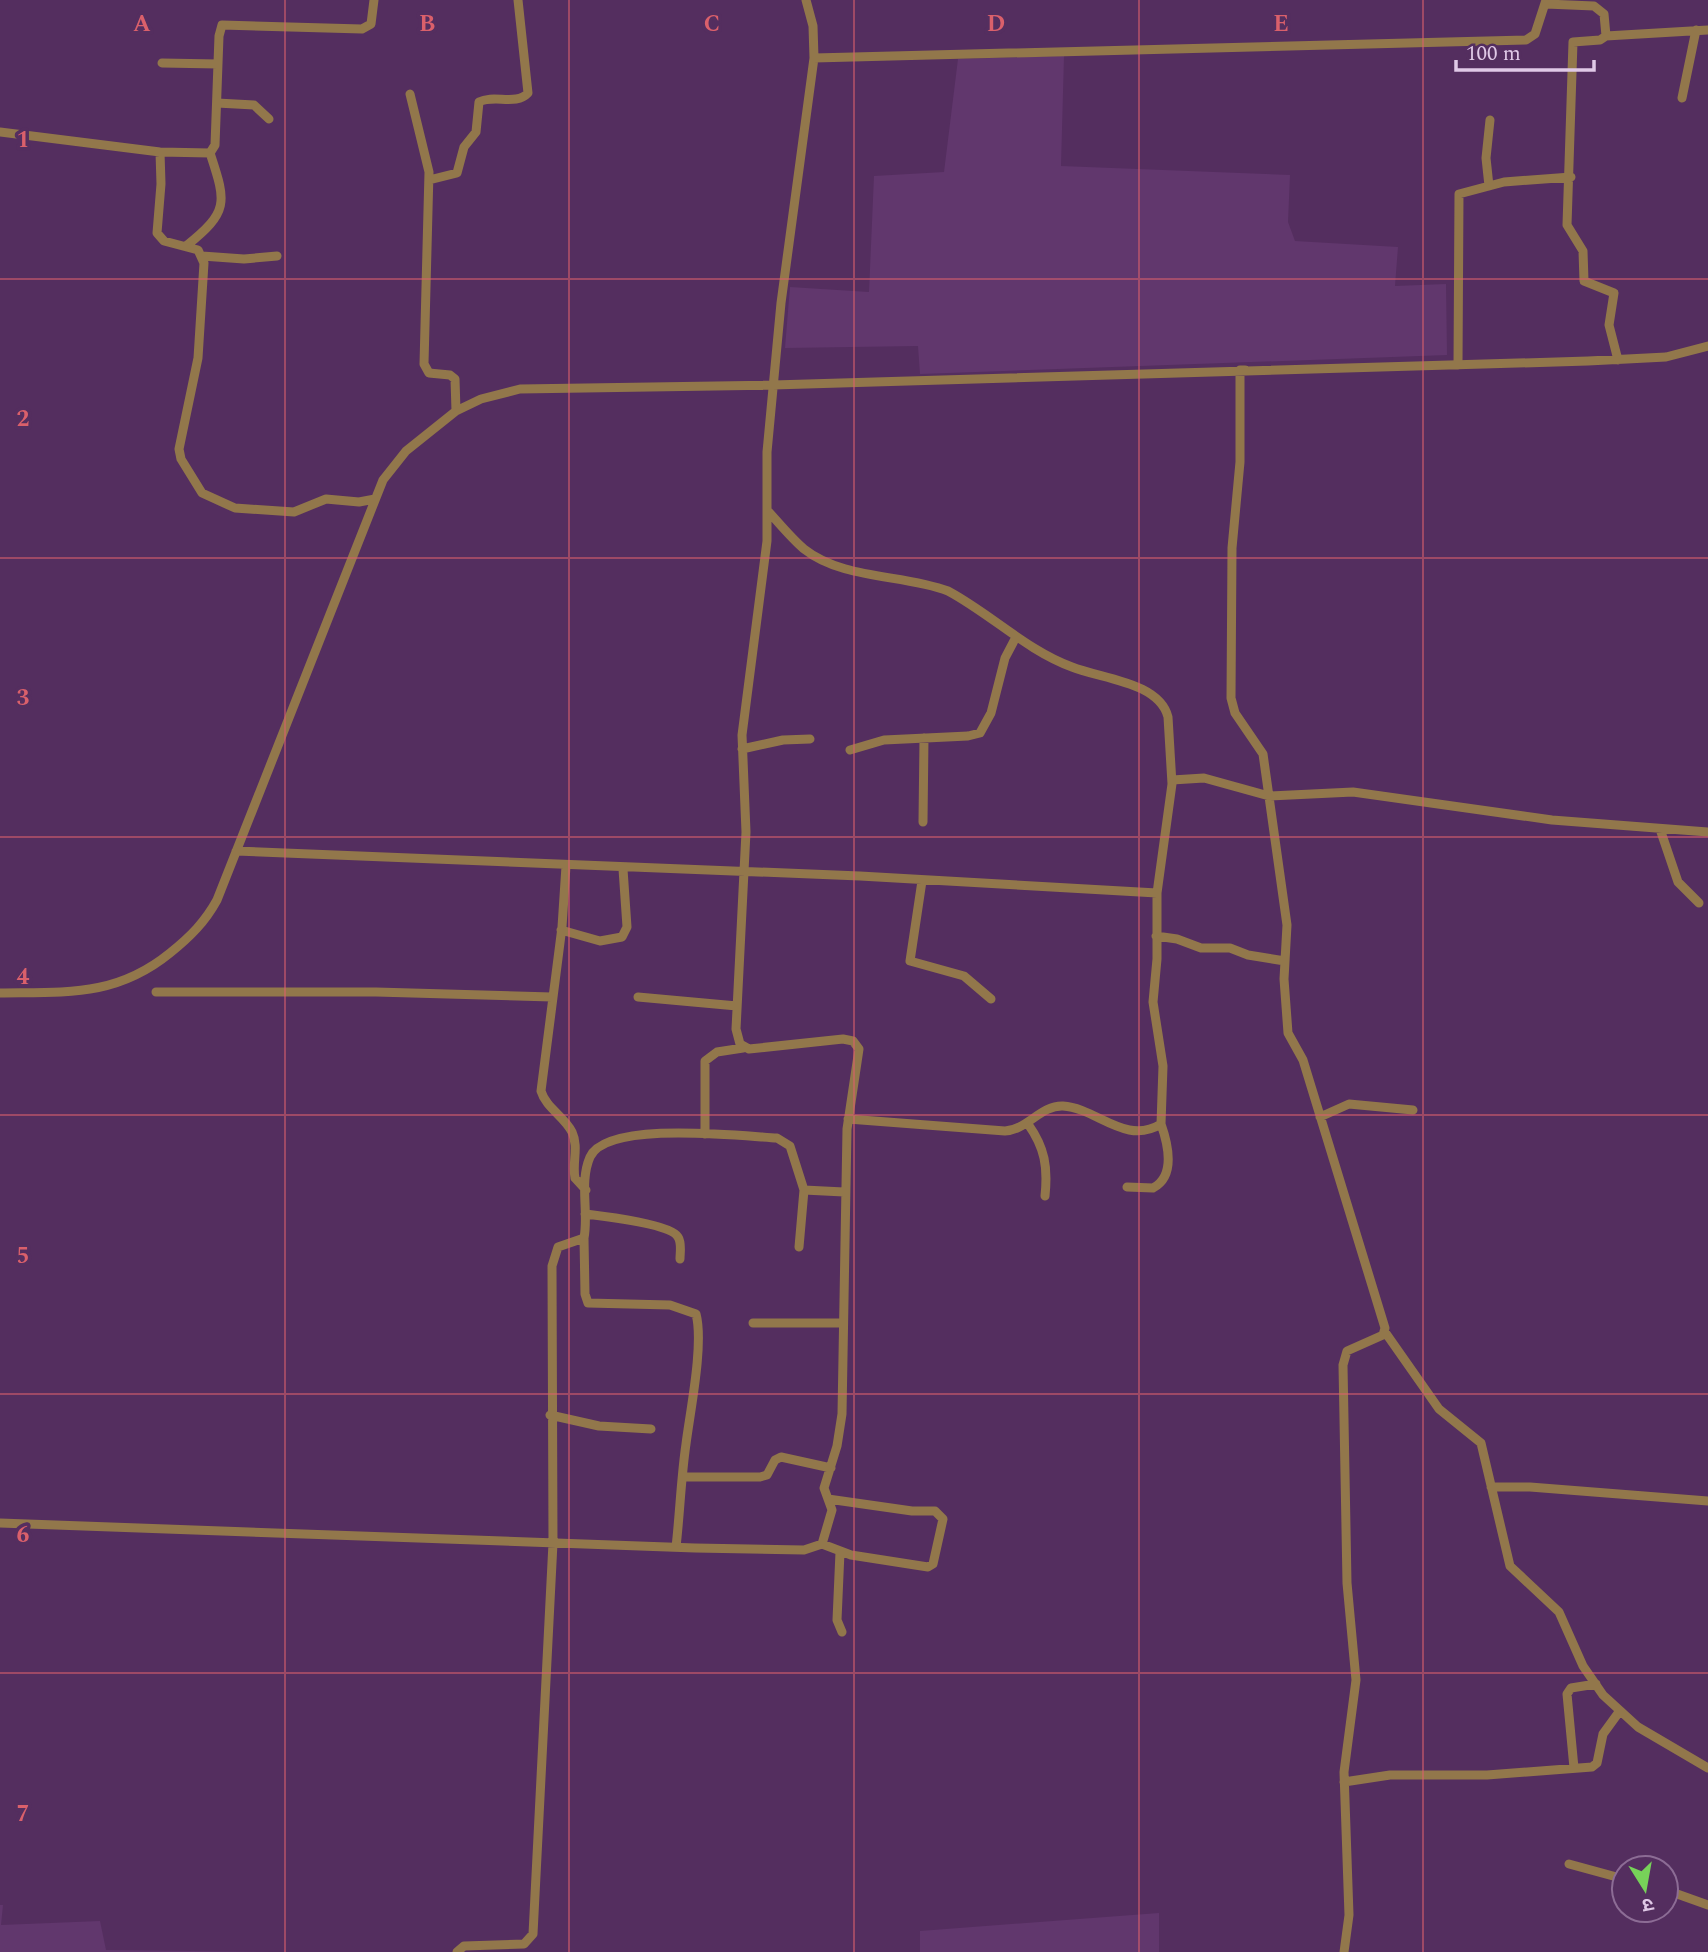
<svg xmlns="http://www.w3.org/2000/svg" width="1708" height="1952" viewBox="0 0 1708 1952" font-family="Spectral,'Noto Sans Devanagari',serif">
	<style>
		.built { fill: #61376d }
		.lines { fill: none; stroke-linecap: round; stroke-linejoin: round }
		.street { stroke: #92774b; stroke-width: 9 }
		.grid { fill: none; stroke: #da606b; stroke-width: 2; stroke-opacity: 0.55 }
		.grid-label { font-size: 23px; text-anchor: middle; font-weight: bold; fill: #da606b; stroke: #542e5f; stroke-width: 7; stroke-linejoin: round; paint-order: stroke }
	</style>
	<rect width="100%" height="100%" fill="#542e5f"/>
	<path class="built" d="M1064,56L1061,166L1290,175L1288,222L1295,241L1398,247L1395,286L1446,284L1447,355L920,374L918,346L785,348L790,287L869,292L874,176L944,172L958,59Z
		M0,1905H3L1,1925L100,1921L106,1950L275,1952H0Z
		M1159,1913V1952H920V1931Z"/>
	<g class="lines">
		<path class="street" d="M1546,4L1594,6L1604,14L1606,36L1708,30
			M1606,36L1600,40L1573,42L1567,225L1583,251L1584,281L1614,293L1609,325L1618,360
			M814,58L1526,40L1535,34L1546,0
			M162,63L218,64
			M410,94L429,172L424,364L429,373L450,375L455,379L456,411
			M1682,98L1696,30
			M217,103L254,105L269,119
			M0,132L160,152L210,153L215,145L219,36L222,25L362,29L371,24L374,0
			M160,152L161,184L157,233L164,241L198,250L204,263L198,358L179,449L181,459L202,493L235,508L294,512L326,499L359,502L375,499
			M429,180L457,173L464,147L476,132L479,102C494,94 516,106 528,93L518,0
			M1489,186L1486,158L1490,120
			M186,246C230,211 226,202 210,153
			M202,256L244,259L277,256
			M1458,365L1459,194L1504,182L1571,177
			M1245,370H1240V462L1232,548L1231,698L1235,713L1263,754L1287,925L1284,979L1288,1033L1303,1060L1385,1328L1383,1335L1347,1351L1343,1365L1347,1583L1356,1680L1344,1772L1349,1915L1344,1952
			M767,510C779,523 791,538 804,549C843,580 904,574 948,591C991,614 1026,650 1072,667C1102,679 1159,682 1168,717L1172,784L1157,893V959L1153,1002L1163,1066L1161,1124C1125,1146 1097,1108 1063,1106C1041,1105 1027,1130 1005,1131L848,1119
			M742,749L783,740L810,739
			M850,750L884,740L968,736L980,733L991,713L1005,658L1016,637
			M1172,780L1204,778L1269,796L1353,792L1552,820L1708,832
			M923,822L924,738
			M1660,829L1678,882L1699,903
			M236,851L860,876L1157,893
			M566,866L562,927L541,1091C546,1108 564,1116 572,1132C579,1147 572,1163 575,1178L586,1190
			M922,881L910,961L964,976L991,999
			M561,930L600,941L622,937L627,927L623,869
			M1156,936L1177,939L1201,948H1230L1248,955L1285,961
			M156,992H376L552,997
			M0,993C66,992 116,997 170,953C190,937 205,922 217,900L383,480L406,451L456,411L481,399L520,389L773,385L1588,361L1666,357L1708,346
			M638,997L737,1006
			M1320,1117L1349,1104L1413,1110
			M1028,1124C1045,1148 1048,1167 1045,1196
			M705,1134V1061L717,1052L743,1048
			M1127,1187L1153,1188C1176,1176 1168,1144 1161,1124
			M585,1214C601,1216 671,1224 678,1237C682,1243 680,1252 680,1259
			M584,1238L585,1294L588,1303L670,1305L696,1314C704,1344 690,1412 686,1444C681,1478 680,1512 676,1547
			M799,1247L804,1190
			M753,1323H843
			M1385,1332L1439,1409L1481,1443L1510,1566L1559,1612L1583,1666L1603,1695L1638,1727L1708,1768
			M550,1415L599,1426L651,1429
			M685,1477H760L767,1475L775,1460L781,1457L831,1468
			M1491,1487H1530L1708,1501
			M0,1523L695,1548L804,1550L822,1544L832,1510L824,1488L837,1446L842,1414L847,1129L859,1049L853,1041L843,1039L749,1049L740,1044L736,1029L746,832L742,735L767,541V452L781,303L814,58L813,26L806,0
			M822,1544L851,1555L928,1567L933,1564L943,1519L935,1511H912L828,1499
			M840,1552L837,1620L842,1632
			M1574,1768L1567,1694L1571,1688L1596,1684
			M1344,1782L1390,1775H1487L1592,1767L1597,1763L1603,1734L1619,1712
			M1569,1864L1624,1879
			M1666,1890L1708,1905
			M457,1952L464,1946L524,1944L533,1934L553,1543L552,1266L558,1247L584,1238C589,1213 579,1182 590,1157C607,1120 740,1136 777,1138L790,1146L804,1190L844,1192"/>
	</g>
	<path class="grid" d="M285,0V1952M569,0V1952M854,0V1952M1139,0V1952M1423,0V1952M0,279H1708M0,558H1708M0,837H1708M0,1115H1708M0,1394H1708M0,1673H1708"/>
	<g class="grid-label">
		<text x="142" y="31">A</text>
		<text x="427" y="31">B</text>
		<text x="712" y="31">C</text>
		<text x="996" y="31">D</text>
		<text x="1281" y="31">E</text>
		<text x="23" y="147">1</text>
		<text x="23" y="426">2</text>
		<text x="23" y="705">3</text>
		<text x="23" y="984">4</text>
		<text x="23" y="1263">5</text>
		<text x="23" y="1542">6</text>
		<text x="23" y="1821">7</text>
	</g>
	<g transform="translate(1645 1889) rotate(169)"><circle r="33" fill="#542e5f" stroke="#8c6c95" stroke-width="2"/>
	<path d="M0-5L12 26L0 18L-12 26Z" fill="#77d259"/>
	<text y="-10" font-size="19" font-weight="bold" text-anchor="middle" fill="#e0c9e7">उ</text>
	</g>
	<path d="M1456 60v10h138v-10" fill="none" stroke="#e0c9e7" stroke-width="3.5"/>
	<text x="1466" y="60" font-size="21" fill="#e0c9e7" stroke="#542e5f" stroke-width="5" paint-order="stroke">100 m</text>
</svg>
